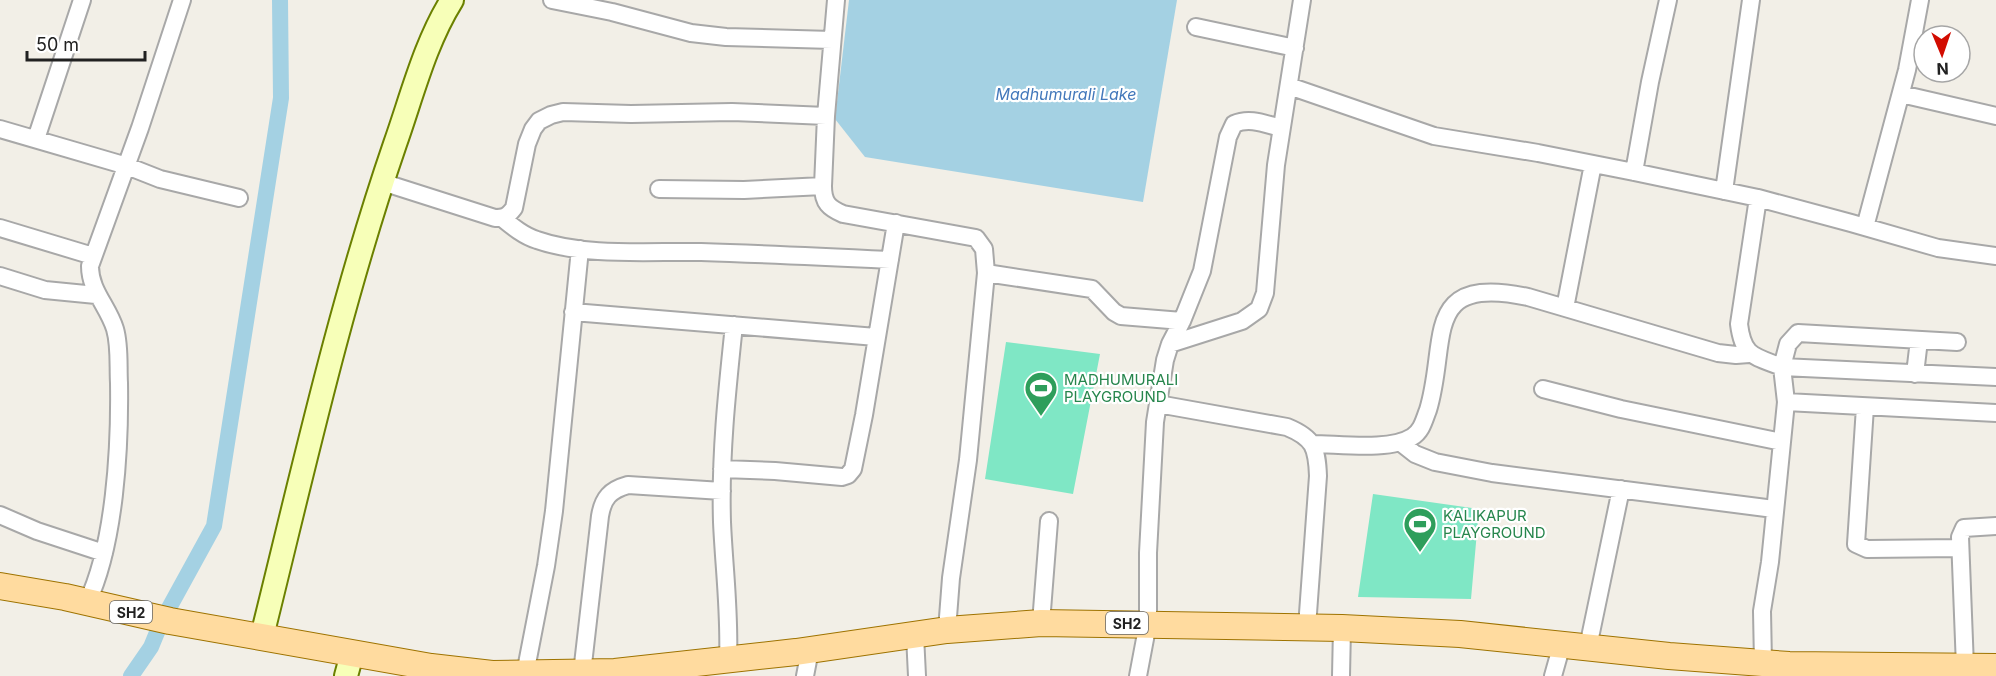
<svg xmlns="http://www.w3.org/2000/svg" width="1996" height="676" viewBox="0 0 1996 676" font-family="Inter,sans-serif">
	<style>
		.pitch { fill: #7fe7c5 }
		.water { fill: #a4d1e3 }
		.lines { fill: none; stroke-linecap: round; stroke-linejoin: round }
		.canal { stroke: #a4d1e3; stroke-width: 16 }
		.street-casing { stroke: #a8a8a8; stroke-width: 20 }
		.secondary-casing { stroke: #6b8000; stroke-width: 26 }
		.primary-casing { stroke: #9e7300; stroke-width: 28 }
		.street { stroke: #fff; stroke-width: 16 }
		.secondary { stroke: #f7ffb8; stroke-width: 22 }
		.primary { stroke: #ffdb9f; stroke-width: 26 }
		.labels { text-anchor: middle; dominant-baseline: central; stroke-width: 4.5; stroke-linejoin: round; paint-order: stroke }
		.shield { fill: #fff; stroke: #646464; stroke-width: 1.5 }
		.shield-label { font-size: 14px; font-weight: bold; fill: #212121 }
		.leisure-label { font-size: 15px; fill: #27864d; stroke: #fff; text-anchor: start }
		.water-label { font-size: 16px; font-style: italic; fill: #4378bb; stroke: #fff }
	</style>
	<rect width="100%" height="100%" fill="#f2efe7"/>
	<path class="pitch" d="M1006,342L1100,354L1073,494L985,479Z
		M1373,494L1479,509L1471,599L1358,597Z"/>
	<path class="water" d="M849,0H1177L1143,202L865,157L835,119Z"/>
	<g class="lines">
		<path class="canal" d="M169,608L214,526L281,98L280,0
			M131,676L151,647L158,630"/>
		<defs>
			<path id="street" d="M552,0L612,12L691,33L726,37L832,40
				M836,0L826,116L823,186C823,203 829,208 843,214L976,238L984,249L986,273L968,460L951,578L947,630
				M1196,27L1295,48
				M1289,86L1434,136L1538,153L1634,172L1758,198L1851,223L1938,248L1996,256
				M1901,94L1996,116
				M0,129L127,166L160,179L239,198
				M36,139L82,0
				M1634,172L1650,82L1668,0
				M382,182L495,218C505,218 508,216 514,208L527,144L533,129L539,121L551,115L563,112L631,114L732,112L826,116
				M659,189L744,190L823,186
				M1724,191L1751,0
				M1758,198L1739,324C1743,357 1754,356 1782,367L1786,402L1770,562L1762,611L1763,663
				M502,218C513,227 524,236 537,240C585,257 651,251 701,252C764,254 827,257 890,260
				M1865,227L1907,70L1920,0
				M0,228L93,256
				M986,273L1092,289L1114,312L1121,316L1182,321
				M0,276L45,290L96,295
				M1565,308L1593,164
				M573,312L876,337
				M1957,342L1798,333L1788,344L1782,367L1996,377
				M1170,344L1182,321L1202,271L1228,137L1234,124C1250,117 1265,124 1281,128
				M1915,374L1919,340
				M1543,389L1621,409L1782,442
				M1786,402L1996,413
				M1158,404L1287,427C1314,438 1317,448 1318,476L1307,627
				M1865,407L1856,544L1867,549L1960,548
				M1401,443L1415,454L1435,462L1492,473L1774,509
				M1313,444C1339,444 1391,451 1412,437C1422,431 1424,420 1428,410C1449,341 1420,274 1528,297L1718,353L1736,355L1749,354
				M722,469L775,471L842,477L848,475L853,469L864,415L896,223
				M0,515L37,531L104,553
				M87,603C115,544 120,448 119,383C118,366 120,346 115,329C108,306 90,291 90,266L140,128L182,0
				M1041,623L1049,521
				M915,635L917,676
				M1588,647L1621,489
				M728,660C730,613 724,568 722,522C720,456 727,391 734,325
				M1965,667L1960,537L1964,528L1996,526
				M582,673L600,516C603,498 610,490 628,485L722,491
				M525,674L546,566L554,511L580,249
				M805,676L810,650
				M1138,676L1148,623V553L1155,422L1165,360L1170,344L1242,321L1259,309L1265,293L1276,165L1302,0
				M1341,676L1342,628
				M1553,676L1562,644"/>
			<path id="secondary" d="M262,636C303,471 340,304 395,144C412,96 425,43 452,0
				M346,676L352,654"/>
			<path id="primary" d="M0,586L65,597L170,621L431,667L492,674L615,672L796,652L947,630L1041,623L1342,628L1460,634L1669,656L1789,665L1996,667"/>
		</defs>
		<use href="#street" class="street-casing"/>
		<use href="#secondary" class="secondary-casing"/>
		<use href="#primary" class="primary-casing"/>
		<use href="#street" class="street"/>
		<use href="#secondary" class="secondary"/>
		<use href="#primary" class="primary"/>
	</g>
	<defs>
		<symbol id="stadium-pin" viewBox="-11 -11 22 30"><path d="M0 17L-7.5 6A9.5 9.5 0 1 1 7.5 6Z" fill="#2e9e5b" stroke="#fff"/><path d="M0-5a6.5 5 0 1 0 0 10a6.5 5 0 1 0 0-10ZM-3.5-1.8h7v3.6h-7Z" fill="#fff"/></symbol>
	</defs>
	<g fill-rule="evenodd">
		<use href="#stadium-pin" x="1022" y="369" width="38" height="52"/>
		<use href="#stadium-pin" x="1401" y="505" width="38" height="52"/>
	</g>
	<g class="labels">
		<g class="shield">
			<rect x="110" y="601" width="42" height="22" rx="4.5"/>
			<rect x="1106" y="612" width="42" height="22" rx="4.5"/>
		</g>
		<g class="shield-label">
			<text x="131" y="612">SH2</text>
			<text x="1127" y="623">SH2</text>
		</g>
		<g class="leisure-label">
			<text x="1064" y="379">MADHUMURALI<tspan x="1064" dy="17">PLAYGROUND</tspan></text>
			<text x="1443" y="515">KALIKAPUR<tspan x="1443" dy="17">PLAYGROUND</tspan></text>
		</g>
		<g class="water-label">
			<text x="1066" y="94">Madhumurali Lake</text>
		</g>
	</g>
	<g transform="translate(1942 54) rotate(178)"><circle r="28" fill="#ffffff" stroke="#a6a6a6" stroke-width="1.5"/>
	<path d="M0-4.5L10 22L0 15L-10 22Z" fill="#d20c00"/>
	<text y="-9" font-size="16" font-weight="bold" text-anchor="middle" fill="#212121">N</text>
	</g>
	<path d="M27 51v9h118v-9" fill="none" stroke="#212121" stroke-width="3"/>
	<text x="36" y="51" font-size="18" fill="#212121" stroke="#ffffff" stroke-width="4.5" paint-order="stroke">50 m</text>
</svg>
